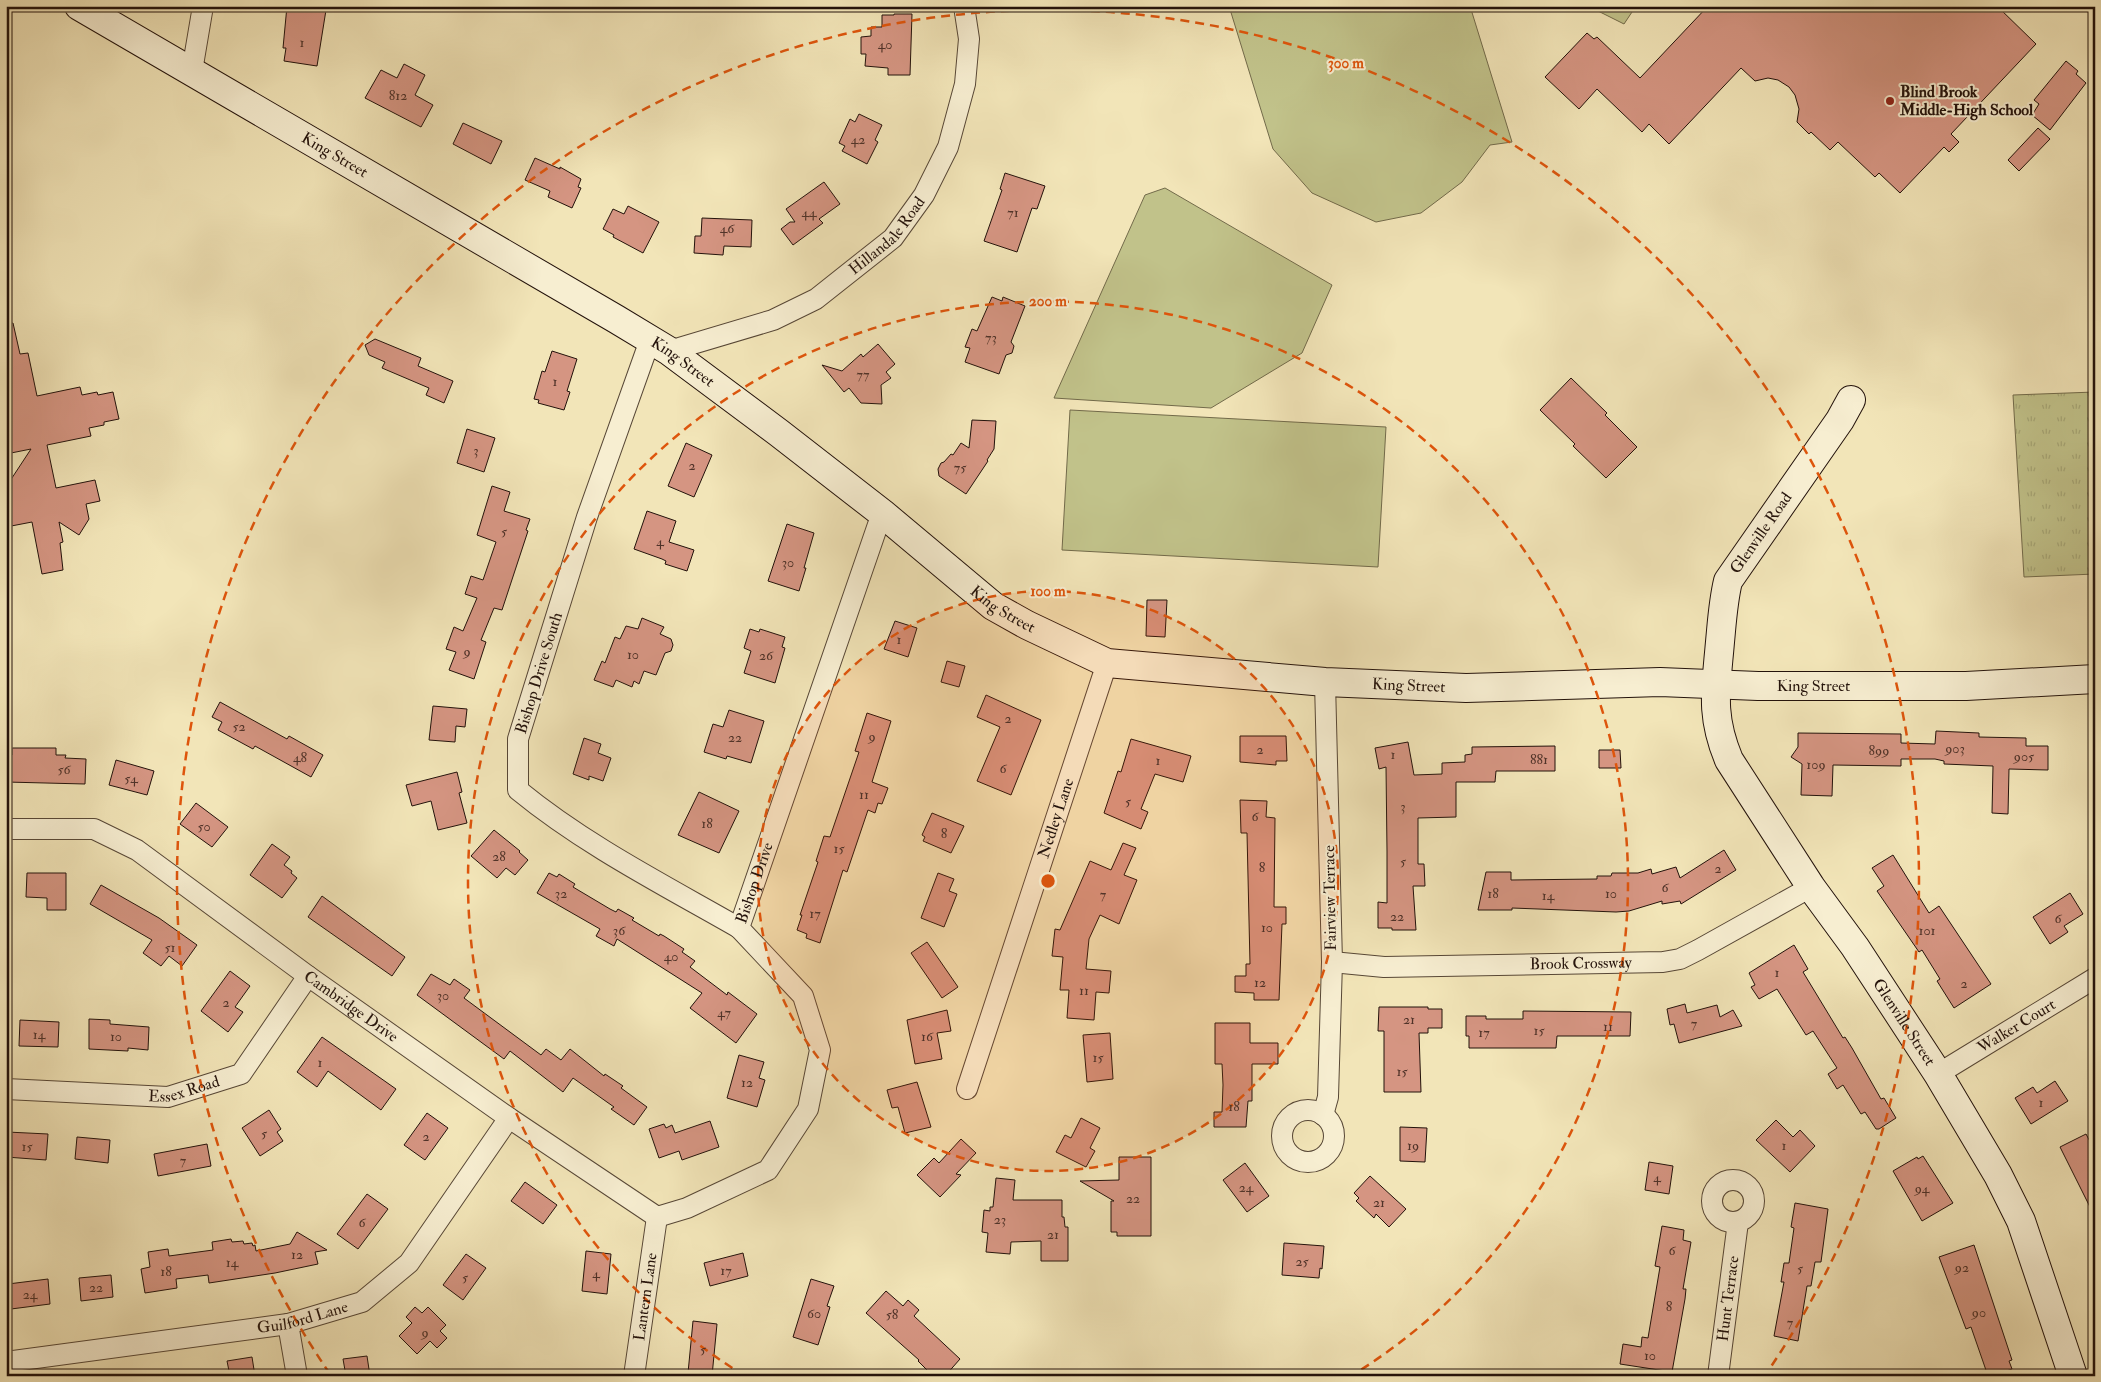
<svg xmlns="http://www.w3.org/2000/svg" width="2101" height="1382" viewBox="0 0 2101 1382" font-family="'IM FELL Double Pica',serif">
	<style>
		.grass { fill: #c1c28a; stroke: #726a4a }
		.park { fill: url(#park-tufts); stroke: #726a4a }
		.building { fill: #d59582; stroke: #23120b }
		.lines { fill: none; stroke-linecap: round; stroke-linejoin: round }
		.street-casing { stroke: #574736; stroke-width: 22 }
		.secondary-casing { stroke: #23120b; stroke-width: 30 }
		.street { stroke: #f7eed1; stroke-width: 20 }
		.secondary { stroke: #f7eed1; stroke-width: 28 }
		.ring { fill: none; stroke: #de550c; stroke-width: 2.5; stroke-dasharray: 9 6 }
		.poi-dot { fill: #8f2418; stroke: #f7eed1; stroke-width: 2 }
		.labels { text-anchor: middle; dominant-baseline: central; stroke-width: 4; stroke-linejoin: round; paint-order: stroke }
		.number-label { font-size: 14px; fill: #503329 }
		.poi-label { font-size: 16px; font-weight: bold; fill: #23120b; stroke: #f7eed1; text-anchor: start }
		.street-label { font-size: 16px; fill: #23120b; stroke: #f7eed1 }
		.centre { fill: #de550c; stroke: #f7eed1; stroke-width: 2.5 }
		.ring-label { font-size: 15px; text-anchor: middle; font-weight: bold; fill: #de550c; stroke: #f7eed1; stroke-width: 4; stroke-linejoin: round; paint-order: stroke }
	</style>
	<defs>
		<pattern id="park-tufts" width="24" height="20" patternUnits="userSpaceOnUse" patternTransform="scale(1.25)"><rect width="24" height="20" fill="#c1c28a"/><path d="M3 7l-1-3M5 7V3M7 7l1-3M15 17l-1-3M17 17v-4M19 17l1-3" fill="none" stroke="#a6a676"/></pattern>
	</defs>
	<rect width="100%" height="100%" fill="#f2e5b8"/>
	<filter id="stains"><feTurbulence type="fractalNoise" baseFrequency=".004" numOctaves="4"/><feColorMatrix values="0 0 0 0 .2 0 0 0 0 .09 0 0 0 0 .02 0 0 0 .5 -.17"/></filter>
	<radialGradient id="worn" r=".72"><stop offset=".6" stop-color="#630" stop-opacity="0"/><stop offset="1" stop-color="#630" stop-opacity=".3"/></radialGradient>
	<path class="grass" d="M1229,6H1470L1512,142L1490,145L1462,182L1421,213L1376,222L1312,193L1273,149Z
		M1588,6H1636L1624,24Z
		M1165,188L1332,285L1302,353L1211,408L1054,398L1145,195Z
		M1070,410L1386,427L1378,567L1062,550Z"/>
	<path class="park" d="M2095,392V574L2024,577L2013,395Z"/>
	<path class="building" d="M287,6L326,10L317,66L284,61L286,48H283Z
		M1708,6H1997L2036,44L1951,134L1959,142L1949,152L1944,147L1900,193L1879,173L1875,177L1838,142L1830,150L1811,132L1809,134L1797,122L1799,109L1795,95L1789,87L1778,80L1768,78L1755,81L1741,68L1669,144L1649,124L1642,132L1597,89L1579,109L1545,77L1587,33L1594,39L1597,37L1640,78Z
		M894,14H912L910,75H888V68L865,66L866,54H861V37L871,36V27H882V15H894Z
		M2066,61L2078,71L2076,74L2086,83L2050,130L2032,115L2039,104L2034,100Z
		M404,64L425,75L415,95L433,105L421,127L365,98L381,70L397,78Z
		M859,114L882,125L875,140L878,142L867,164L842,151L845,146L839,143L850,119L855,122Z
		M463,123L502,141L491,164L453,144Z
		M2038,128L2050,139L2019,171L2008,160Z
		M535,158L560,169V167L581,179L578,187L581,188L572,208L548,197L550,191L525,180Z
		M1005,173L1045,186L1037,209L1032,208L1017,252L984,241L1002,190L1000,189Z
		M824,182L840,204L819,219L823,223L793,245L781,229L790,222H795L786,209Z
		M628,206L659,222L643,253L613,237L614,235L603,229L613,209L624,214Z
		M702,218L752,220L751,247L724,246L723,255L694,253L695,236H701Z
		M992,297L1002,301L1003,297L1025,306L1011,342L1014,346L1012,353L1006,355L999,374L965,362L970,348L965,347L972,329L977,331Z
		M13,323L20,354L28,353L37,396L80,387L82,395L97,392L98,395L113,392L119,419L104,422V425L89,428L91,436L47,445L56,488L95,480L100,501L86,504L89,519L79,535L59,522L63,542L60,543L63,570L42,574L32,522L6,527V487L31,449L6,454V324Z
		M375,339L421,358L418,366L453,381L444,403L426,395L429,388L382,368L385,362L369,355L365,345Z
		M878,344L895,364L886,372L891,378L881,385L882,404L861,403L849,388L844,392L822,365L842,371L861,354L863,357Z
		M552,351L577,359L567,391L570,392L564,410L538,403L539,400L534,399L542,371L545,372Z
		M1571,378L1607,413L1605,415L1637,447L1606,478L1573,446L1575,444L1540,410Z
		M972,420L996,421L994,449L987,460L988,461L966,494L939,476L938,469L941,463L944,462L951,454L953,455L961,443L969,448Z
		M467,429L495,438L484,472L457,463Z
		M686,443L712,455L694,497L668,486Z
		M492,486L510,492L504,511L530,519L526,530L528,531L502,610L494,608L481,640L486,642L474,679L449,670L456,652L446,649L454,627L463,631L477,598L465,594L471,576L483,580L496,542L477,535Z
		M647,511L676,521L669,542L694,550L687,571L665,564L666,561L662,559L634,549Z
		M787,524L814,533L804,568H806L799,591L768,581Z
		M1147,600H1167L1165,637L1146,636Z
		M642,618L664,627L660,634L671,639L673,645L671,651L665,653L656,675L644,671L639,684L634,681L632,687L616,680L613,687L594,680L602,661L605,663L615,637L620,639L626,626L638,629Z
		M895,621L917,628L908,657L884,649Z
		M750,629L759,632L760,629L785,637L782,647L785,648L775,683L744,673L751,651L744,648Z
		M947,661L965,666L959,687L941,682Z
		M986,695L1041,720L1011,795L977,781L1000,727L977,717Z
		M220,702L287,739L289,736L323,755L311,777L255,746L253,749L218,730L222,722L212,717Z
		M433,706L467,709L465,727L456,726L455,742L429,740Z
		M729,710L764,721L751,763L727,756L726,759L704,752L713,724L723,727Z
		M867,713L891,721L872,782L888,788L882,804L878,803L875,813L868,810L847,872L843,870L820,943L806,938L807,934L797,930L802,915H800L818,862L816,861L824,836L830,837L859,752L855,751Z
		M1936,731L1979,733V737L2026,738V746H2048V770L2009,769L2008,814L1992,813L1993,766L1944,764V761L1935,759H1901V766L1833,765L1832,796L1801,795L1802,764L1791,757L1798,747V733L1901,734V743L1935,744Z
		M1240,736H1286L1287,761H1276V765L1240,762Z
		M584,738L601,744L598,753L611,758L603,781L589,776V780L573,774Z
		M1131,739L1191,756L1183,782L1155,774L1141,809L1148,812L1141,829L1104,813L1118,771L1121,772Z
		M1408,742L1414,775L1442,774V763L1465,762V755L1472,754V747L1555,746V771H1496L1495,782H1456V817L1418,818V864H1424L1425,886H1413L1416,930H1392V928H1378V902L1387,903V851L1386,767L1379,769L1375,748Z
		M12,748H56V755H66L65,758L86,759L85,784L6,782V755H12Z
		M1599,750H1620L1621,768H1599Z
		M116,760L154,771L147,795L109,785Z
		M457,772L462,792L459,793L467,823L438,830L431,801L412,806L406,785Z
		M699,792L739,811L719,853L678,835Z
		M1240,800L1267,801L1266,817L1275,818L1274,907H1286V924H1282L1279,1000H1254V993L1235,992V976H1246V964H1250L1247,833H1241Z
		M196,803L228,827L212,847L180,824Z
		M932,813L964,826L951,853L923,841L925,837L922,835Z
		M494,830L520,851L519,852L528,860L515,875L506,868L497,878L471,856Z
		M1123,843L1136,848L1124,875L1137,880L1119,924L1100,915L1089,939L1086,969L1111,971L1109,993L1096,992L1094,1020L1067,1018L1069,990H1060L1063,957L1052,956L1055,929L1060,930L1090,861L1111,870Z
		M272,844L290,857L284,865L292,871L291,873L297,878L282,898L250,875Z
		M1724,850L1736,870L1681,904L1680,901L1662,904V901L1629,911L1616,912L1512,908V910H1478L1486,872H1511V880L1597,879V876H1611L1612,873H1638L1651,869L1652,874L1676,867L1680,878Z
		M1893,855L1929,913L1939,906L1991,984L1954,1008L1937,981L1940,979L1922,950L1919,952L1877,891L1884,886L1872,868Z
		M27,873H66V910H47V898L26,897Z
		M549,873L557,877L559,874L575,884L573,887L610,909L616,912L618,909L634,918L632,920L659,936L660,934L664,936L684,949L682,952L695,961L690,967L727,995L728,992L757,1014L736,1043L690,1008L702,993L617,939L614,946L596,936L600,929L537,893Z
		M938,873L954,879L949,891L957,894L944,927L921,918Z
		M101,885L159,918L197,945L182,966L169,956L161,966L143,953L152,940L90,904Z
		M2070,893L2083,914L2064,926L2068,932L2050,944L2033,917Z
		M322,896L405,957L392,976L308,917Z
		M927,942L958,987L942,998L911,953Z
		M1794,945L1808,969L1803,972L1843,1038L1845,1037L1852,1048L1881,1099L1884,1098L1896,1118L1879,1129H1876L1865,1112L1861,1114L1843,1085L1837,1089L1828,1074L1837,1068L1813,1031L1806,1035L1777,989L1759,999L1751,987L1755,985L1749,973Z
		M230,971L250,986L235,1007L243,1012L228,1032L201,1011Z
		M431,974L450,985L454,979L470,990L464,998L541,1055L546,1049L561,1060L570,1049L604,1076L605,1074L623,1086L621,1088L647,1107L634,1125L611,1109L614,1107L573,1078L563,1092L510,1051L504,1059L417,995Z
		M1685,1004L1687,1013L1717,1005L1720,1017L1733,1010L1742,1026L1679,1043L1674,1024L1670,1025L1667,1009Z
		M1379,1007H1428V1009H1442V1028H1428V1033H1419L1421,1092H1384V1031H1378Z
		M947,1010L951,1031L937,1033L942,1059L915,1064L907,1020Z
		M1523,1011L1631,1012L1630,1036H1557L1556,1048H1469V1036H1466V1016H1486V1019H1523Z
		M89,1019L110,1020V1024L149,1027L148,1050L128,1048V1051L89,1049Z
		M20,1020L59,1022L58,1047L19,1046Z
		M1215,1023H1250V1043H1278V1064H1252V1101H1248L1246,1127H1214V1112H1222L1223,1085L1222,1064H1215Z
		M1110,1033L1113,1079L1087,1082L1083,1035Z
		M322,1037L396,1089L381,1110L328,1071L317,1087L297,1072Z
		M739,1055L764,1062L759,1078L765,1080L757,1107L727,1098Z
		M2055,1081L2068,1101L2031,1124L2015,1098L2033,1087L2037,1093Z
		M917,1082L931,1127L905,1133L898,1107L892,1108L887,1090Z
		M269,1110L281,1129L277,1132L283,1141L260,1156L242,1128Z
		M427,1113L448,1128L425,1160L404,1145Z
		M1081,1118L1100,1128L1090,1148L1095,1151L1086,1167L1056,1152L1065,1135L1071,1138Z
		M1776,1120L1793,1137L1800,1130L1815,1146L1790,1172L1756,1140Z
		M710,1121L719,1147L682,1160L679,1151L659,1158L649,1129L664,1124L666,1128L672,1125L675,1133Z
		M1400,1127L1427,1128L1425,1162L1400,1161Z
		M7,1132L48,1134L46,1160L6,1157Z
		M2086,1134L2095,1151V1217L2060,1147Z
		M77,1137L110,1140L108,1163L75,1159Z
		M961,1139L976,1153L956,1174L961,1175L940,1197L917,1175L934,1158L939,1163Z
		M207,1144L211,1166L158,1176L154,1154Z
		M1923,1156L1953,1203L1922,1221L1893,1171L1917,1157L1918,1159Z
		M1119,1157H1151V1236H1117V1232H1111V1201H1114L1080,1181L1119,1180Z
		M1649,1162L1673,1166L1669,1194L1645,1190Z
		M1245,1163L1269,1196L1247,1212L1223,1180Z
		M1370,1176L1406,1209L1389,1227L1376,1214L1374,1218L1356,1201L1359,1198L1354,1193Z
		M996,1178L1015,1180L1013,1200H1062V1217H1064L1065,1227H1068V1261H1041V1241L1011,1242L1010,1254L986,1252L988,1233L982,1232L984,1210L990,1211V1207H993Z
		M525,1182L557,1205L543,1224L511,1201Z
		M367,1194L388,1209L358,1249L337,1234Z
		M1795,1203L1828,1209L1821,1262H1815L1811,1286H1807L1798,1341L1774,1336L1784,1282H1781L1784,1263H1789L1794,1228L1791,1227Z
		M1662,1226L1684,1230L1683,1240L1691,1242L1683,1289H1686L1685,1299L1672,1372L1620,1364L1623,1344L1641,1347L1642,1337L1648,1338L1660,1267L1655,1266Z
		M297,1232L327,1250L315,1252L318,1264L275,1273L209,1283L208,1275L176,1279L177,1288L145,1293L141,1269L150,1267L148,1252L168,1249L169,1256L213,1250L212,1242L231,1239L232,1242L243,1241L244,1244L252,1243L253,1246L255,1245L256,1251L290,1244Z
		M1284,1243L1324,1246L1322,1269L1320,1268L1319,1278L1282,1275Z
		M1974,1245L2012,1360L2009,1361L2012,1369L1993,1376H1988L1971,1327L1966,1329L1939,1257Z
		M586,1251L611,1254L607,1294L582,1291Z
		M743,1253L748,1276L710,1286L704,1263Z
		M466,1254L486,1268L463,1300L443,1285Z
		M111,1275L113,1297L81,1301L79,1278Z
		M48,1279L50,1304L11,1309L8,1284Z
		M811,1279L834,1286L827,1306L830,1307L818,1345L793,1337Z
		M886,1291L903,1306L908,1300L919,1310L914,1316L960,1359L945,1376H933L918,1361L919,1360L866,1313Z
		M415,1307L422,1313L428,1307L446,1325L440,1331L447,1338L437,1348L430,1341L417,1354L399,1336L412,1323L406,1317Z
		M693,1321L717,1324L712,1376L688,1373Z
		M367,1356L370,1376H346L343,1359Z
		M252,1357L255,1376H230L227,1361Z"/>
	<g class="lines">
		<defs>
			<g id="street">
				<path d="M192,71L203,6"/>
				<path d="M650,340L587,517L518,739V790C585,845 664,885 739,928"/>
				<path id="s1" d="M669,351L773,320L816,299L893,238L924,195L948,147L965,84L969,39L964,6"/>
				<path id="s2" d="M6,829H94L137,850L308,976L509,1118L657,1217L687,1208L768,1170L808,1109L820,1050L803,996L739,928L882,513"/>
				<path id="s3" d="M1332,962L1384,967L1663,962L1680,959L1698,950L1811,887"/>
				<path id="s4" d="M1938,1074L2095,978"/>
				<path id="s5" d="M6,1089L168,1097L241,1074L308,976"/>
				<path id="s6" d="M967,1089L1107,663"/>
				<circle cx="1308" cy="1136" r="26"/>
				<path d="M1323,1115L1328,1097L1332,962L1325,682"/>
				<circle cx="1733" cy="1201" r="21"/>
				<path d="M288,1324L297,1376"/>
				<path id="s7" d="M6,1362L288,1324L362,1302L409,1263L509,1118"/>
				<path id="s8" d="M634,1376L657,1217"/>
				<path id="s9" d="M1718,1376L1738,1222"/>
			</g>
			<g id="secondary">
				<path id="s10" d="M79,6L616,319L669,351L779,433L882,513L993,606L1027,625L1107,663L1325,682L1466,688L1660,682L1758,686H1966L2095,679"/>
				<path id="s11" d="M1851,400L1840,420L1728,581C1723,602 1722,621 1720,642C1716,689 1710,715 1729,760L1811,887L1855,947L1938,1074L1998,1175L2021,1221L2073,1376"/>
			</g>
		</defs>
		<use href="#street" class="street-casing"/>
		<use href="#secondary" class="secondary-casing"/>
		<use href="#street" class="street"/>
		<use href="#secondary" class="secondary"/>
	</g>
	<circle cx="1048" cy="881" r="290" fill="#de550c" fill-opacity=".12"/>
	<g class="ring">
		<circle cx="1048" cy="881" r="290"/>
		<path d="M745 1376A580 580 0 1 1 1351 1376"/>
		<path d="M330 1374A871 871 0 1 1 1766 1374"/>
	</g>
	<circle class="poi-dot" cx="1890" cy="101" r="5"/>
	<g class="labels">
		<g class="number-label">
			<text x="302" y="42">1</text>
			<text x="885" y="44">40</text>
			<text x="398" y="95">812</text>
			<text x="858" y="139">42</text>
			<text x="809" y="212">44</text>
			<text x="1013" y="212">71</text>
			<text x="727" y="228">46</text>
			<text x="991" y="337">73</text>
			<text x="863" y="374">77</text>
			<text x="555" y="381">1</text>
			<text x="476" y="450">3</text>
			<text x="692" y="465">2</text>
			<text x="960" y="467">75</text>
			<text x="504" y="531">5</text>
			<text x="660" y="541">4</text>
			<text x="788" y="562">30</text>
			<text x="899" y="639">1</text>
			<text x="467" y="651">9</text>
			<text x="633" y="654">10</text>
			<text x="766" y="655">26</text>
			<text x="1008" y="718">2</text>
			<text x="239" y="726">52</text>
			<text x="872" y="736">9</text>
			<text x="735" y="737">22</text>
			<text x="1955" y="748">903</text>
			<text x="1260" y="749">2</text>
			<text x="1879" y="750">899</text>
			<text x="1393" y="754">1</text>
			<text x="2024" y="756">905</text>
			<text x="300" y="757">48</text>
			<text x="1539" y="759">881</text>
			<text x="1158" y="760">1</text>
			<text x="1816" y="764">109</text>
			<text x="1003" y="768">6</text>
			<text x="64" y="769">56</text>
			<text x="131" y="778">54</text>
			<text x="864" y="794">11</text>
			<text x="1128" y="801">5</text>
			<text x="1403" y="806">3</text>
			<text x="1255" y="816">6</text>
			<text x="707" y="823">18</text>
			<text x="204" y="826">50</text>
			<text x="944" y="833">8</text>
			<text x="839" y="848">15</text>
			<text x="499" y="856">28</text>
			<text x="1403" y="861">5</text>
			<text x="1262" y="867">8</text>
			<text x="1718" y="868">2</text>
			<text x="1665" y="887">6</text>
			<text x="561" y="893">32</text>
			<text x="1493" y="893">18</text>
			<text x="1611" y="893">10</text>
			<text x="1103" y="894">7</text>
			<text x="1548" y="895">14</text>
			<text x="815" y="913">17</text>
			<text x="1397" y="916">22</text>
			<text x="2058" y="918">6</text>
			<text x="1267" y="927">10</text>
			<text x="619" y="930">36</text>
			<text x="1927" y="930">101</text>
			<text x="170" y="947">51</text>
			<text x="671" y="956">40</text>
			<text x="1777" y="972">1</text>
			<text x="1260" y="982">12</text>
			<text x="1964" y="983">2</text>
			<text x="1084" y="990">11</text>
			<text x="443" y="995">30</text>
			<text x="226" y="1002">2</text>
			<text x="724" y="1012">47</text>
			<text x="1409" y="1019">21</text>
			<text x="1694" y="1023">7</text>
			<text x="1608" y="1026">11</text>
			<text x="1539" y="1030">15</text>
			<text x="1484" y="1032">17</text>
			<text x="39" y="1034">14</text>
			<text x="116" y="1036">10</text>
			<text x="927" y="1036">16</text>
			<text x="1098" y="1057">15</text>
			<text x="320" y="1062">1</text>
			<text x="1402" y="1071">15</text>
			<text x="747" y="1082">12</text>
			<text x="2041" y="1102">1</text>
			<text x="1234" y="1106">18</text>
			<text x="264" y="1133">5</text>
			<text x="426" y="1136">2</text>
			<text x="1413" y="1145">19</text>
			<text x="1784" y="1145">1</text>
			<text x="27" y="1146">15</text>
			<text x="183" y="1160">7</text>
			<text x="1657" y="1177">4</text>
			<text x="1246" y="1187">24</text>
			<text x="1922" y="1188">94</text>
			<text x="1133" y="1198">22</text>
			<text x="1379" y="1202">21</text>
			<text x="1000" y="1219">23</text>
			<text x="362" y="1222">6</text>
			<text x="1053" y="1234">21</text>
			<text x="1672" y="1250">6</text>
			<text x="297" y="1254">12</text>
			<text x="1302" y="1261">25</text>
			<text x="232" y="1262">14</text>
			<text x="1962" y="1267">92</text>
			<text x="1800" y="1268">5</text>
			<text x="726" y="1270">17</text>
			<text x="166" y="1271">18</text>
			<text x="596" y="1273">4</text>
			<text x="465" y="1277">5</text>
			<text x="96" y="1287">22</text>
			<text x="30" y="1294">24</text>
			<text x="1669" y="1306">8</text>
			<text x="1979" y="1312">90</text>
			<text x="814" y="1313">60</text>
			<text x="892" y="1314">58</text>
			<text x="1790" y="1322">7</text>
			<text x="425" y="1332">9</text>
			<text x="703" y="1349">5</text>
			<text x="1650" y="1355">10</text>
		</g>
		<g class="poi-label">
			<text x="1900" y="92">Blind Brook<tspan x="1900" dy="18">Middle-High School</tspan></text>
		</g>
		<g class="street-label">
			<text stroke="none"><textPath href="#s10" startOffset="296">King Street</textPath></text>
			<text stroke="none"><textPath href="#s1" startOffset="252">Hillandale Road</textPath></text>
			<text stroke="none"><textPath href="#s10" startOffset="701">King Street</textPath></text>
			<text transform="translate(1761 533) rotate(-55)">Glenville Road</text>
			<text stroke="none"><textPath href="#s10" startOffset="1106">King Street</textPath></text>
			<text transform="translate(539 673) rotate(-73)">Bishop Drive South</text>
			<text stroke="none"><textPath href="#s10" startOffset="1526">King Street</textPath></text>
			<text stroke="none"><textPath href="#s10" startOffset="1931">King Street</textPath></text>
			<text stroke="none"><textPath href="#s6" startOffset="285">Nedley Lane</textPath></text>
			<text stroke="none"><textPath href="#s2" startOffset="1224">Bishop Drive</textPath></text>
			<text transform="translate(1330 898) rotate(-91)">Fairview Terrace</text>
			<text stroke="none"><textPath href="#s3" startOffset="249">Brook Crossway</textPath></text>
			<text stroke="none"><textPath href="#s2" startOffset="401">Cambridge Drive</textPath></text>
			<text stroke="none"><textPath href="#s11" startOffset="716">Glenville Street</textPath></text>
			<text stroke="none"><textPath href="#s4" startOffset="92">Walker Court</textPath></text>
			<text stroke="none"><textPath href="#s5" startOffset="179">Essex Road</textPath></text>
			<text stroke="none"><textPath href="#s8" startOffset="80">Lantern Lane</textPath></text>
			<text stroke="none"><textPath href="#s9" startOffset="78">Hunt Terrace</textPath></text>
			<text stroke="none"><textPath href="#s7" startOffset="300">Guilford Lane</textPath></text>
		</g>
	</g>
	<circle cx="1048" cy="881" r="8" class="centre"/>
	<g class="ring-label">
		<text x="1346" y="68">300 m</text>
		<text x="1048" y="306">200 m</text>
		<text x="1048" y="596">100 m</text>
	</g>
	<rect width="2101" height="1382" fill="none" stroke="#f2e5b8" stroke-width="25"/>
	<rect x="8" y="8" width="2086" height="1367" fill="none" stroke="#23120b" stroke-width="2.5"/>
	<rect x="12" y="12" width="2076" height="1357" fill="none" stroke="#23120b"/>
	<rect width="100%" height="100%" filter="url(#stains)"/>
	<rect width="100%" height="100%" fill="url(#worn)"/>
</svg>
